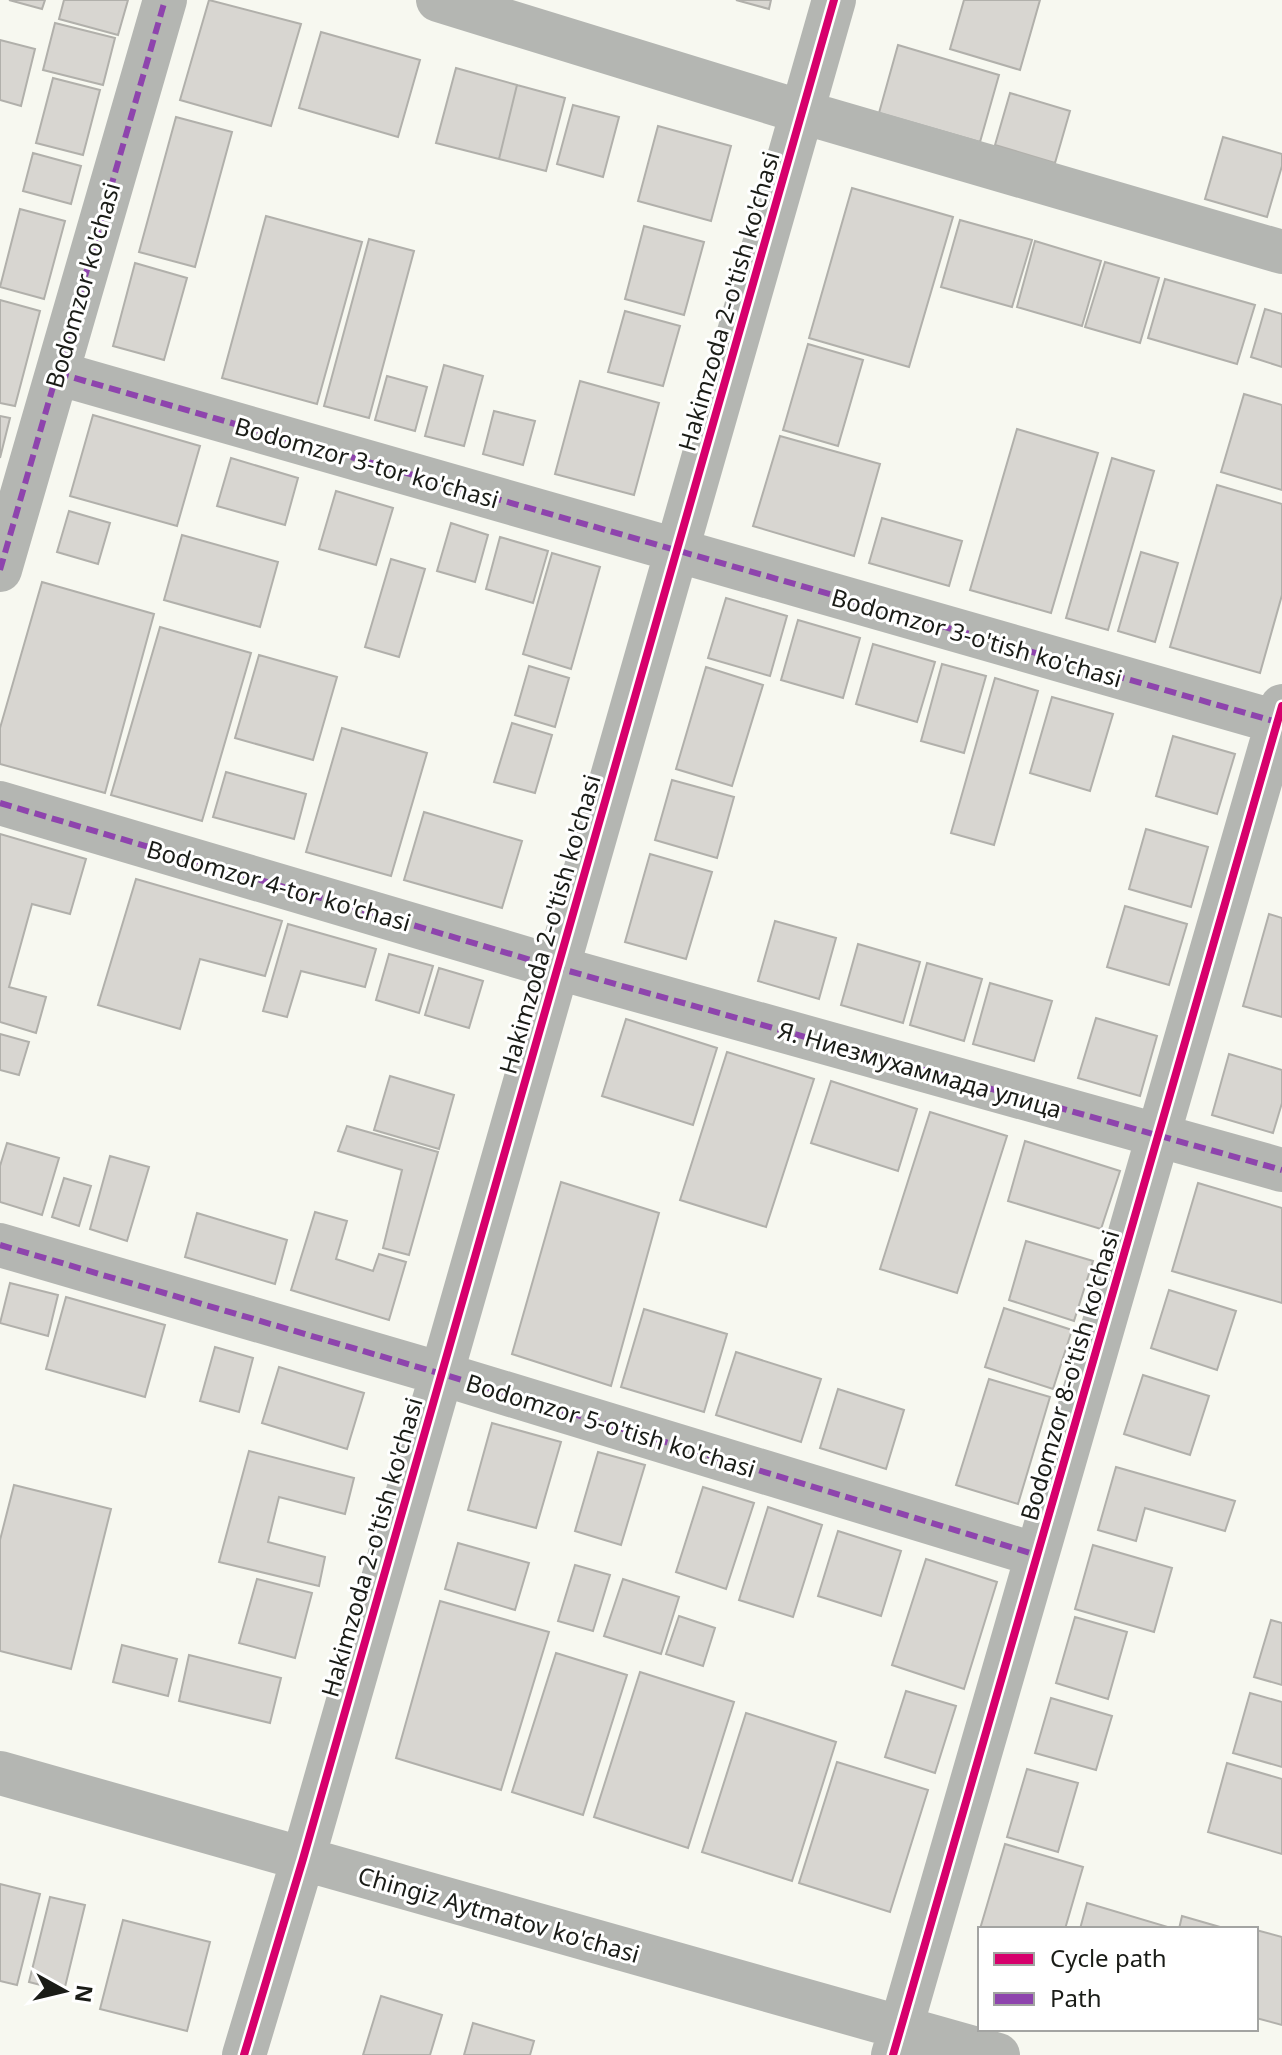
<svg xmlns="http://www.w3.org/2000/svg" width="1282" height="2055" viewBox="0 0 1282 2055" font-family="'Noto Sans',sans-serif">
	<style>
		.building { fill: #d8d6d1; stroke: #b1b0ab; stroke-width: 2 }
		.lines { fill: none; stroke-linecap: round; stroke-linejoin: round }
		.minor { stroke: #b4b6b2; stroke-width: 44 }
		.quiet { stroke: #8e44ad; stroke-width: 6; stroke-dasharray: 12 6; stroke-linecap: butt }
		.cycleway-casing { stroke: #fff; stroke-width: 13 }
		.cycleway { stroke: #d6006c; stroke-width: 8 }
		.labels { text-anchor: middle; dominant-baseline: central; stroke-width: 6; stroke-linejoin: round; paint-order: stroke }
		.street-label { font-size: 24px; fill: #1a1c17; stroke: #fff }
	</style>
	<rect width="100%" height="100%" fill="#f7f8f0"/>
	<path class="building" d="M9,0H45L42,9Z
		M64,0H128L118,35L59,19Z
		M209,0L301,24L271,126L180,100Z
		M736,0H771L769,9Z
		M964,0H1040L1020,70L950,49Z
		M55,23L115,38L103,85L43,70Z
		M321,32L420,60L398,137L299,108Z
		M0,40L35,49L21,106L0,100Z
		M898,45L999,75L980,142L879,113Z
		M456,68L517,85L499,159L436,143Z
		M53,78L100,90L83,155L36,143Z
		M517,85L565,98L546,171L499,159Z
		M1010,93L1070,111L1055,163L995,145Z
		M573,105L619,117L603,177L557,164Z
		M176,117L232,132L195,267L139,252Z
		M658,126L731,146L711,221L638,201Z
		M1223,137L1282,154V166L1267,217L1205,199Z
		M33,153L81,166L71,204L23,191Z
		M852,188L953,217L909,367L809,338Z
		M20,209L65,221L44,299L0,287Z
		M266,216L362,242L317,404L222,378Z
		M960,220L1032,240L1012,307L941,287Z
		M644,226L704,242L684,315L625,299Z
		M369,239L414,251L369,418L324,406Z
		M1035,241L1101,261L1082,326L1017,307Z
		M1105,262L1159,278L1140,343L1085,327Z
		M135,263L187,278L164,360L113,346Z
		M1165,279L1255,305L1237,364L1148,338Z
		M0,300L40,311L15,406L0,403Z
		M1265,309L1282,314V367L1251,357Z
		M625,311L680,326L663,386L608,372Z
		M808,344L863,360L838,446L783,430Z
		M444,365L483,376L464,446L425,436Z
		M387,376L427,387L415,431L375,420Z
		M580,381L659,403L634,495L555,474Z
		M1244,394L1282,405V490L1221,472Z
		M494,411L535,421L523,465L483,454Z
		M93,415L200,446L177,526L70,496Z
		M0,416L10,418L0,458Z
		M1017,429L1098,453L1051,613L970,590Z
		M780,436L880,464L854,556L753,526Z
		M231,458L298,478L285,525L217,506Z
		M1112,458L1154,471L1108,630L1066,618Z
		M1217,485L1282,504V595L1260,673L1170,647Z
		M336,491L393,508L376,565L319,549Z
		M69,511L110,523L98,564L57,552Z
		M882,518L962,541L949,586L869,563Z
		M451,523L488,535L475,582L437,571Z
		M182,535L278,562L260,627L164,600Z
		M500,537L548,551L533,603L486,589Z
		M1141,552L1178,563L1155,642L1118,631Z
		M552,553L600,567L571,669L523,654Z
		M391,559L425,569L399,657L365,647Z
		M42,582L154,614L105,793L0,764V728Z
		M726,598L787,616L770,676L708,658Z
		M798,620L860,638L843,698L781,680Z
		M160,627L251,653L202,821L111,795Z
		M873,644L935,662L917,722L856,704Z
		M259,655L337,677L313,760L235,738Z
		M942,664L986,676L964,753L921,741Z
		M529,666L569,678L555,727L515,715Z
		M706,667L763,685L732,786L676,769Z
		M995,678L1038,691L994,845L951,833Z
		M1052,697L1113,714L1090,791L1030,773Z
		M512,723L552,735L535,793L494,782Z
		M342,728L427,753L391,876L306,852Z
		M1173,736L1235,754L1217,814L1156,796Z
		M226,772L306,794L294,839L213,817Z
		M672,780L734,797L717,858L655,840Z
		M424,812L522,841L502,908L404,880Z
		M1146,829L1208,847L1191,907L1129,889Z
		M0,834L86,859L70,914L32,904L9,987L46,997L36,1033L0,1022Z
		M650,854L712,872L686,959L625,942Z
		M136,879L282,921L265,976L200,959L180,1029L98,1005Z
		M1125,906L1187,924L1169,985L1107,967Z
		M1269,914L1282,918V1017L1243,1006Z
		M775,921L836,938L819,999L758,981Z
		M288,924L376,949L365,987L301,971L287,1017L263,1011Z
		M858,944L920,962L903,1023L841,1005Z
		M389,954L433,966L419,1013L376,1000Z
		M927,963L982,979L964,1041L910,1025Z
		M439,968L483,981L469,1028L425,1015Z
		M990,983L1052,1001L1034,1061L973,1044Z
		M1096,1018L1157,1036L1140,1096L1078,1078Z
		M626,1019L717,1048L693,1125L602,1096Z
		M0,1034L29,1042L19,1075L0,1070Z
		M727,1052L814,1079L766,1227L680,1200Z
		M1229,1054L1282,1070V1103L1273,1133L1212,1115Z
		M390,1076L454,1095L439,1149L374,1130Z
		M831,1081L917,1109L898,1171L811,1143Z
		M930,1112L1007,1136L957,1293L880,1269Z
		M347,1126L438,1152L409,1255L383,1248L402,1170L338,1151Z
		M1025,1141L1120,1171L1101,1229L1008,1201Z
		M7,1143L59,1158L42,1215L0,1202V1166Z
		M110,1156L149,1167L127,1241L90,1229Z
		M64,1178L91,1186L79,1226L52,1217Z
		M561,1182L659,1213L611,1386L512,1354Z
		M1198,1183L1282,1208V1303L1172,1271Z
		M315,1212L347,1221L336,1259L373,1271L379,1254L406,1262L389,1320L291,1290Z
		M197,1213L287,1240L275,1284L185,1257Z
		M1026,1241L1093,1261L1074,1321L1009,1300Z
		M10,1283L58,1295L48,1336L0,1323Z
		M1169,1290L1236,1311L1217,1370L1151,1348Z
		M66,1297L165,1325L145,1397L46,1369Z
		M1004,1308L1072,1330L1053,1389L985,1367Z
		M644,1309L727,1334L704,1412L621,1387Z
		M215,1347L253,1358L239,1412L200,1401Z
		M736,1352L821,1379L801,1442L716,1415Z
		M279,1367L364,1393L347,1449L262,1423Z
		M1143,1375L1209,1396L1190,1455L1124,1434Z
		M989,1379L1050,1397L1018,1504L956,1485Z
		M838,1389L904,1410L886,1469L820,1448Z
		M492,1423L561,1442L536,1528L468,1510Z
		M249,1451L354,1478L345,1514L279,1497L268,1542L325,1557L319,1586L219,1562Z
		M598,1452L645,1465L621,1545L575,1531Z
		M1116,1467L1235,1501L1225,1531L1145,1508L1136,1541L1098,1530Z
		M14,1485L111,1509L71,1669L0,1651V1540Z
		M703,1487L754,1503L726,1589L676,1572Z
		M768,1507L822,1525L793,1617L739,1600Z
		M838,1531L901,1551L881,1616L818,1596Z
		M458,1543L529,1563L515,1610L445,1589Z
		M1093,1545L1172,1568L1154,1632L1075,1609Z
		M926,1559L997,1582L964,1689L892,1665Z
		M575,1565L610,1575L593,1631L558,1621Z
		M257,1579L312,1593L295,1658L239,1643Z
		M623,1579L679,1597L661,1654L604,1636Z
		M440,1601L549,1632L501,1790L396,1758Z
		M679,1616L715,1628L703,1666L666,1654Z
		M1075,1617L1127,1632L1108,1699L1056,1683Z
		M1271,1620L1282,1623V1685L1254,1677Z
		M122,1645L177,1659L168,1696L113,1682Z
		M556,1653L627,1675L583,1815L512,1792Z
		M189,1655L281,1678L270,1723L179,1701Z
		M640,1672L734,1702L688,1848L594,1817Z
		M906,1691L956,1706L935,1773L885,1757Z
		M1250,1693L1282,1702V1767L1233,1753Z
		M1051,1698L1112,1716L1096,1770L1035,1753Z
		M746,1713L836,1742L792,1881L702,1852Z
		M837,1762L928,1790L890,1912L799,1883Z
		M1227,1763L1282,1779V1854L1208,1832Z
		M1027,1769L1078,1783L1058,1852L1007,1837Z
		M1005,1844L1083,1867L1065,1929H980Z
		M0,1884L40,1894L17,1985L0,1981Z
		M50,1897L85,1905L64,1991L29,1982Z
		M1087,1903L1168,1927L1167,1929H1080Z
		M1182,1916L1227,1929H1179Z
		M123,1920L210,1942L187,2031L100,2009Z
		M1256,1930L1282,1937V2025L1256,2018Z
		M381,1996L442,2015L430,2055H363Z
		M473,2023L534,2041L530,2055H464Z"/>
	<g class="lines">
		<path class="minor" d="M438,0L802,112L1282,252
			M57,373L1277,722
			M0,570L165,0
			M0,803L558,968L1282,1170
			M0,1245L442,1374L1037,1555
			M0,1773L998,2055
			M244,2055L303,1859L834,0
			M893,2055L1282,706"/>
		<path class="quiet" d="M57,373L1277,722
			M0,570L165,0
			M0,803L558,968L1282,1170
			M0,1245L442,1374L1037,1555"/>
		<defs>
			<path id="cycleway" d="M244,2055L303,1859L834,0
				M893,2055L1282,706"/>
		</defs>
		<use href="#cycleway" class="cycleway-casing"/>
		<use href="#cycleway" class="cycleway"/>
	</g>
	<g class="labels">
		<g class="street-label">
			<text transform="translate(82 285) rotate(-74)">Bodomzor ko'chasi</text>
			<text transform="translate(728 301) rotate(-74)">Hakimzoda 2-o'tish ko'chasi</text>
			<text transform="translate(367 462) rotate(16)">Bodomzor 3-tor ko'chasi</text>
			<text transform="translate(977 637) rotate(16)">Bodomzor 3-o'tish ko'chasi</text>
			<text transform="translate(279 885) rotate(16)">Bodomzor 4-tor ko'chasi</text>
			<text transform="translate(549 924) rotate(-74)">Hakimzoda 2-o'tish ko'chasi</text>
			<text transform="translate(920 1069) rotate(16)">Я. Ниезмухаммада улица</text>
			<text transform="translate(1069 1375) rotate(-74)">Bodomzor 8-o'tish ko'chasi</text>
			<text transform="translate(611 1425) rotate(17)">Bodomzor 5-o'tish ko'chasi</text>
			<text transform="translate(371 1547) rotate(-74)">Hakimzoda 2-o'tish ko'chasi</text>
			<text transform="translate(499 1914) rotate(16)">Chingiz Aytmatov ko'chasi</text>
		</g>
	</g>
	<rect x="978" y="1927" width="280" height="104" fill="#ffffff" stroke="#a3a4a2" stroke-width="2"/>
	<rect x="994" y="1953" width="40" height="12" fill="#d6006c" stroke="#a3a4a2" stroke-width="2"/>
	<text x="1050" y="1967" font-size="24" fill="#1a1c17">Cycle path</text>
	<rect x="994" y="1993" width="40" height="12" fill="#8e44ad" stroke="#a3a4a2" stroke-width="2"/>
	<text x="1050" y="2007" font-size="24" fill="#1a1c17">Path</text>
	<g transform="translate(64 1991) rotate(98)" stroke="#ffffff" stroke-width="6" paint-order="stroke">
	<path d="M0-6L14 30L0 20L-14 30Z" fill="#1a1c17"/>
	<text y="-12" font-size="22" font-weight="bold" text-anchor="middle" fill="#1a1c17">N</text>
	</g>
</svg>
